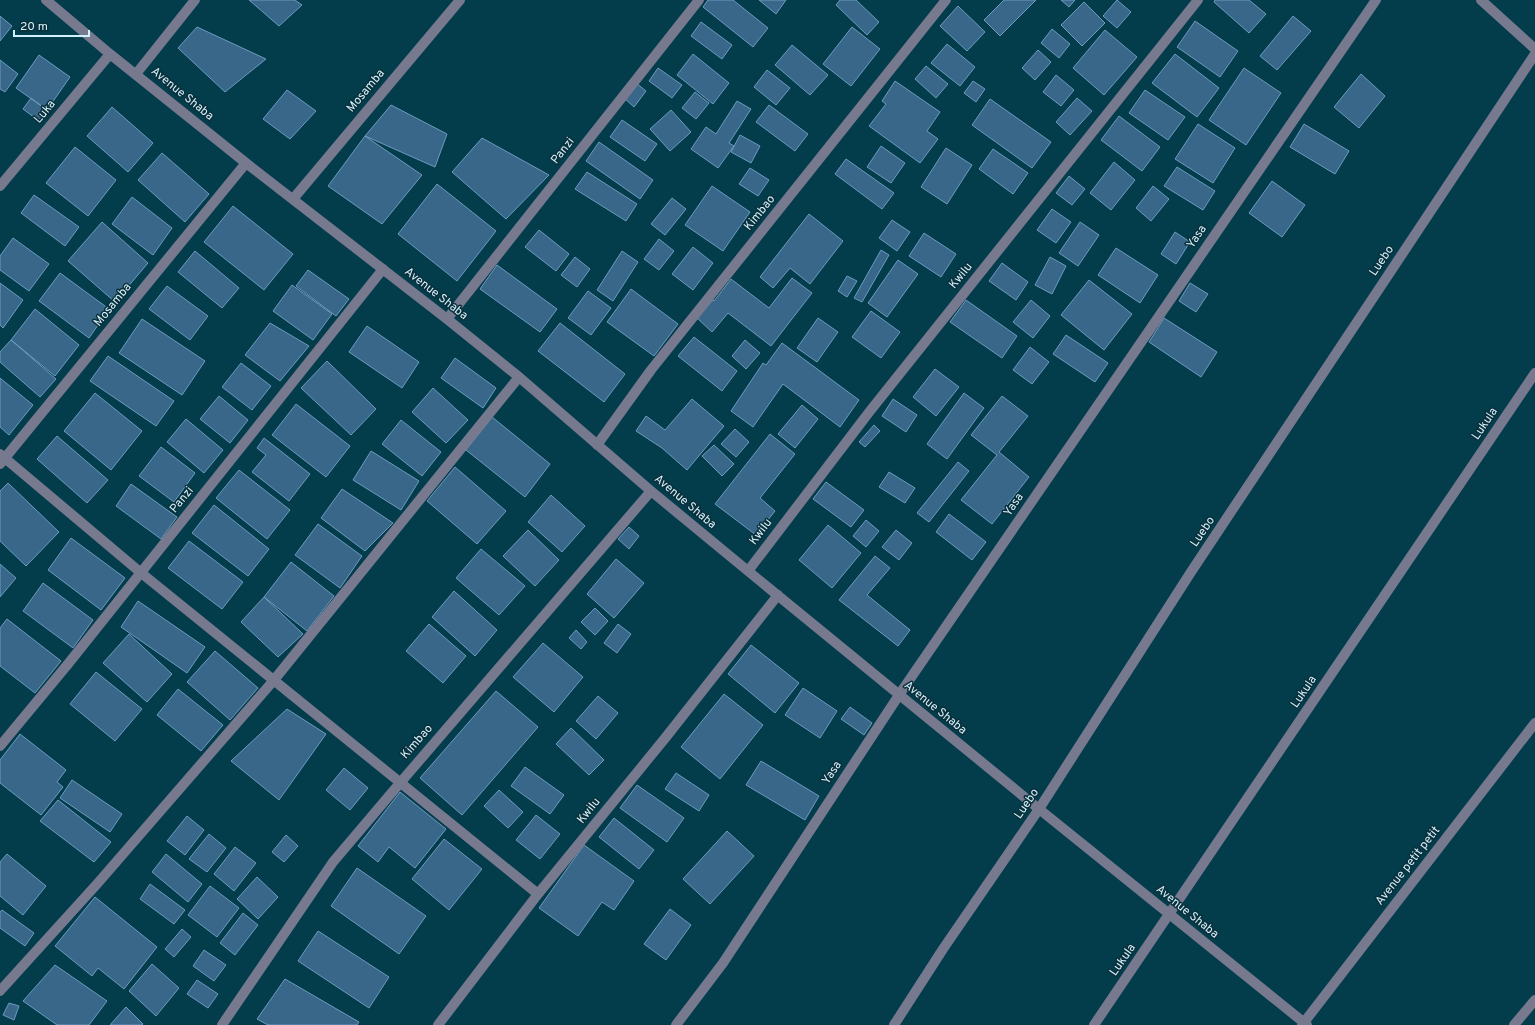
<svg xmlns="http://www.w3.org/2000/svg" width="1535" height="1025" viewBox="0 0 1535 1025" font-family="Overpass,sans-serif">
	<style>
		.building { fill: #396789; stroke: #6c9bbf }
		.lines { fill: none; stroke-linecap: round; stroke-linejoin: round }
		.minor { stroke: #77798f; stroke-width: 10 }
		.labels { text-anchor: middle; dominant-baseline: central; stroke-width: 3; stroke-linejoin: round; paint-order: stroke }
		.street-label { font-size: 12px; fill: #d1f1fc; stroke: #0c303b }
	</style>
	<rect width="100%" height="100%" fill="#033c4b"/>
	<path class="building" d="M249,0H295L302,5L279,26Z
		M708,0H733L768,28L753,47L703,7Z
		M759,0H786L776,14Z
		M840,0H856L879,22L867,35L836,5Z
		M1004,0H1036L1000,36L984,20Z
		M1061,0H1075L1069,7Z
		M1117,0L1131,12L1117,28L1103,16Z
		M1215,0H1249L1266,14L1249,33L1214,2Z
		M1084,2L1105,23L1082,46L1061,25Z
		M958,6L985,32L967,51L940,26Z
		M0,16L12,26L0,41Z
		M1293,16L1311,31L1277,70L1260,56Z
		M1195,21L1238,51L1220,77L1177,47Z
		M701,22L732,45L722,59L691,36Z
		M197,27L266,59L225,92L178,48Z
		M852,27L880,49L851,86L823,64Z
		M1052,29L1070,44L1059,58L1041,43Z
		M1105,30L1137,57L1104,95L1073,68Z
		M947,44L975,67L960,86L931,63Z
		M792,45L828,75L810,95L775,65Z
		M1038,50L1051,62L1035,80L1022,68Z
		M693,54L729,83L713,104L677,75Z
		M1175,54L1219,88L1197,117L1152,83Z
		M39,55L70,77L47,110L16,88Z
		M0,60L18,74L5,92L0,89Z
		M926,66L948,84L936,98L915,79Z
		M658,68L682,85L672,98L649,81Z
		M1244,68L1281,93L1246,145L1209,120Z
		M767,70L790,88L776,105L754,87Z
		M1361,74L1385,96L1359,128L1334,107Z
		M1056,75L1074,90L1061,106L1043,92Z
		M895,81L940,112L927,131L938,139L920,163L869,126L886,104L882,101Z
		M973,81L985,89L976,102L964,93Z
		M636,83L646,91L634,107L624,98Z
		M287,90L316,111L290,139L263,119Z
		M1145,90L1185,117L1168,140L1129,113Z
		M695,92L709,103L696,119L682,108Z
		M31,98L47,110L39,121L23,109Z
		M1077,98L1092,111L1070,135L1056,122Z
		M990,99L1051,142L1032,168L972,125Z
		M737,101L751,109L729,143L734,146L718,168L691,149L706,127L716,134Z
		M391,105L447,134L435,167L365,136Z
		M769,105L808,134L795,151L756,122Z
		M112,107L153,143L128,172L87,136Z
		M671,110L691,132L670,151L650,129Z
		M1119,116L1160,147L1142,171L1101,140Z
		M622,120L657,144L645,161L610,137Z
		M1198,124L1235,148L1213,183L1175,159Z
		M1304,124L1349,151L1335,174L1290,147Z
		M740,135L760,146L751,163L731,152Z
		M365,136L422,175L382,224L328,186Z
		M482,138L549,175L506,219L452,172Z
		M599,142L653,180L640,199L586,161Z
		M881,146L905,163L891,183L867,167Z
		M75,147L116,180L88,216L46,183Z
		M946,148L972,165L947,204L921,187Z
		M993,149L1028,173L1013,194L979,169Z
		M162,153L209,194L185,222L138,180Z
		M846,159L894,193L882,209L835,174Z
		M1114,162L1135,180L1111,210L1090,193Z
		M1177,167L1215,191L1203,210L1164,186Z
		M750,168L769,180L758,196L739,184Z
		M587,172L637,204L626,221L575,189Z
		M1069,176L1085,189L1072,205L1056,193Z
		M1272,181L1305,205L1282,237L1249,213Z
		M437,184L496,231L457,281L398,234Z
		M712,186L750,212L723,251L685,225Z
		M1153,186L1169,199L1151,221L1136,208Z
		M34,195L79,227L65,246L21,213Z
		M132,197L172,228L153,255L112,224Z
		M672,198L686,209L665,235L651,224Z
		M233,206L293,254L264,290L204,242Z
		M1052,209L1071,222L1056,243L1037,230Z
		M809,214L843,241L810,284L790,268L773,288L760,277Z
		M892,220L910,232L897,251L879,238Z
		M102,222L148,263L115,302L68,261Z
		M1080,222L1099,235L1078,266L1059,253Z
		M539,230L569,254L556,271L525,247Z
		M1175,232L1190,242L1176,264L1161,254Z
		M924,233L956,254L941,277L909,256Z
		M13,238L49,264L29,291L0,270V256Z
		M659,239L674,251L659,270L644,259Z
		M693,247L713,263L693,290L672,274Z
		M1116,248L1158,275L1140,303L1098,275Z
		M881,250L889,255L862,302L854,298Z
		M195,251L239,288L222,308L178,272Z
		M622,251L638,262L613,301L597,290Z
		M575,257L590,269L577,287L561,275Z
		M1050,257L1066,266L1052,294L1035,285Z
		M898,260L918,274L887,317L868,303Z
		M1002,263L1028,282L1016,300L989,281Z
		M497,265L557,309L540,332L480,289Z
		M308,270L349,299L336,316L296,286Z
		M60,273L109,309L89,338L39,301Z
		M847,276L857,281L847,297L838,291Z
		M792,278L812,293L771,346L728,313L712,332L697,318L713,300L714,301L731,279L769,308Z
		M1089,280L1132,314L1104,350L1061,315Z
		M0,283L23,300L3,328L0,325Z
		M1190,283L1208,294L1196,312L1179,301Z
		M292,285L332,314L313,340L273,311Z
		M167,286L208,316L190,340L149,309Z
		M631,289L678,324L654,356L607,322Z
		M588,291L611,308L591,335L568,318Z
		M966,300L1017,336L1002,358L950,322Z
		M1031,300L1050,316L1033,338L1013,322Z
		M35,309L79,345L55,376L11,340Z
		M871,311L900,332L881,358L852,337Z
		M818,318L838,332L817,362L797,348Z
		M1164,318L1217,352L1201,377L1149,342Z
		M142,319L205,361L182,395L119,353Z
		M270,323L309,346L280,381L245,355Z
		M560,323L625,374L604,402L538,351Z
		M367,326L419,362L402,388L349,352Z
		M1066,335L1108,363L1095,382L1053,354Z
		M694,337L737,371L722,391L678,356Z
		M11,340L56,379L40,397L0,362V352Z
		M745,340L760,353L746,369L732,356Z
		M782,343L859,400L840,427L783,384L753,427L731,411L763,363L766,365Z
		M1030,347L1049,362L1032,384L1013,370Z
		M108,356L174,401L156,426L90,381Z
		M455,358L496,388L483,408L441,378Z
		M327,361L376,409L351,435L301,388Z
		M241,363L271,386L252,410L222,387Z
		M935,369L959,387L936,416L913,397Z
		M0,378L33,405L9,435L0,427Z
		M433,388L468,420L446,443L412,412Z
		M95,393L142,431L111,470L64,431Z
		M964,393L984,408L947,459L927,444Z
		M219,396L248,420L230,443L200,419Z
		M1002,396L1028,416L999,452L1029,477L992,524L961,500L997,455L971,435Z
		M692,399L724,426L687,470L662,448L636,431L646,416L665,430Z
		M893,399L917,415L906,432L882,416Z
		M296,404L350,446L326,477L272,435Z
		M802,405L818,419L795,448L778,434Z
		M492,417L550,464L525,497L466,450Z
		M186,419L223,450L204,473L167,442Z
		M401,420L441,452L422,476L382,444Z
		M874,425L880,431L865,447L859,442Z
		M735,429L749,442L736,457L721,444Z
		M770,434L795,454L760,498L775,511L756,535L715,504Z
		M57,436L108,480L87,503L37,459Z
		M264,438L310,474L289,501L252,472L266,455L257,448Z
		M714,445L734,464L722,476L702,456Z
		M161,447L195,473L174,502L139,476Z
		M371,451L419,481L401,510L353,480Z
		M958,462L969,471L929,522L917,513Z
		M455,467L506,511L477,544L427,501Z
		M239,470L290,510L267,539L216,498Z
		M889,472L915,488L905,503L879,487Z
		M826,482L864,510L851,527L813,499Z
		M8,483L59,532L26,566L0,541V491Z
		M131,484L177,517L161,539L116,506Z
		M342,489L393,523L365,551L321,518Z
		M551,495L585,526L562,552L528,522Z
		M214,505L269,549L248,576L192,533Z
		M949,514L986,542L972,560L936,532Z
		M866,520L879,531L866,547L853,536Z
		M318,524L362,556L340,588L295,555Z
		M828,525L861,553L832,588L799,560Z
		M629,527L639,536L629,549L618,539Z
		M528,530L559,560L535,586L503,556Z
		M896,530L912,543L899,560L882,547Z
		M71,538L125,578L101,610L48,570Z
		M189,541L243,582L222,609L168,568Z
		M481,549L525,586L499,615L456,578Z
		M875,556L890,568L867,595L910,630L898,646L839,600Z
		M616,559L644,583L614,618L587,594Z
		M291,562L334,596L307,631L264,597Z
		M0,564L16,578L0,597Z
		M43,583L93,620L73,648L23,611Z
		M454,591L497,630L475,656L432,617Z
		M264,597L303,634L278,657L241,622Z
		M138,601L205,647L187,673L121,627Z
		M595,608L608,621L595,635L581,622Z
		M7,619L61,661L35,693L0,666V628Z
		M429,624L466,656L443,683L406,651Z
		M618,624L631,634L617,653L604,643Z
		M576,630L587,642L581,649L569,638Z
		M129,634L172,674L147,702L103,663Z
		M543,643L583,677L554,712L513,677Z
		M751,645L799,683L775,713L728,674Z
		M215,651L258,688L230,720L187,682Z
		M96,672L142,709L115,741L70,704Z
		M803,688L837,711L820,738L785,715Z
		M178,689L223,725L201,751L157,715Z
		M496,691L538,727L462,815L420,778Z
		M724,694L763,725L720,779L681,747Z
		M598,696L618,713L596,739L576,721Z
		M850,707L872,723L864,735L841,719Z
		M287,709L326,734L279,800L231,761Z
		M571,728L604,760L589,775L556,744Z
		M20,734L66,770L57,782L63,787L41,815L0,783V760Z
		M761,761L819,796L805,820L746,785Z
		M525,767L564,795L550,814L511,786Z
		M344,768L368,788L350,810L326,790Z
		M676,773L709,795L699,811L665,789Z
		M72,780L122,814L110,832L60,798Z
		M637,785L684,818L667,842L620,808Z
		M499,790L523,812L508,828L484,806Z
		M400,792L446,829L415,868L389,847L378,862L358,846Z
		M58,800L111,842L94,862L40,821Z
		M536,815L560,834L540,859L516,840Z
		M187,816L204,830L185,855L167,841Z
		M614,818L654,850L639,869L599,837Z
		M727,831L754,856L710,904L683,879Z
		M209,834L226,848L207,872L189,859Z
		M286,835L298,846L284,862L272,852Z
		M444,839L482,869L449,910L412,879Z
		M584,845L634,881L614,910L602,902L578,936L539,908Z
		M235,847L256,863L234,891L214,874Z
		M7,854L46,886L23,915L0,896V862Z
		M166,854L202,884L188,902L152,872Z
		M357,868L426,916L399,954L331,906Z
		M257,877L278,897L258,919L237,899Z
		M150,884L185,910L174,924L140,899Z
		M210,886L239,908L217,937L188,915Z
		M95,897L157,947L124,989L98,968L92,976L55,946Z
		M670,909L691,925L666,960L644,944Z
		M2,910L34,933L25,946L0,928V912Z
		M243,913L258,925L235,955L220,943Z
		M182,929L191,937L174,957L165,949Z
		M318,931L389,977L369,1008L298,961Z
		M204,950L226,965L214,981L193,966Z
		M152,964L179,988L156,1016L129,991Z
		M55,965L107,1001L89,1025H57L23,1001Z
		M285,979L359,1022L357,1025H268L257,1019Z
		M197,980L218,994L208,1008L187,994Z
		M9,1003L19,1006L14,1020L3,1015Z
		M126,1007L143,1024L142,1025H110Z"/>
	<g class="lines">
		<path class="minor" d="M46,0L110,54L246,163L447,319L519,377L651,491L748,571L1039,809L1307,1025
			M1481,0L1535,49
			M136,74L195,0
			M0,186L110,54
			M293,199L460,0
			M447,319L699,0
			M597,445L651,370L946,0
			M0,454L140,572L538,894
			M0,464L246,163
			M748,571L870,411L1198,0
			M0,746L68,664L383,269
			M0,991L97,884L274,680L519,377
			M222,1025L333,862L400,783L651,491
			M438,1025L538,894L666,737L778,595
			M676,1025L723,963L899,695L1376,0
			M894,1025L943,949L1039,809L1191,572L1535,54
			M1094,1025L1535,373
			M1302,1025L1535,723
			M1514,1025L1535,1000"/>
	</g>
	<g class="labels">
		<g class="street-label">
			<text transform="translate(366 91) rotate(-50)">Mosamba</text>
			<text transform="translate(182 94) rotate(39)">Avenue Shaba</text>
			<text transform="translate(45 112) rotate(-50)">Luka</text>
			<text transform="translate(563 151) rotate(-52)">Panzi</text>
			<text transform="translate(760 213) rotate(-51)">Kimbao</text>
			<text transform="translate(1197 237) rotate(-56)">Yasa</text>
			<text transform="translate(1382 261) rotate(-56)">Luebo</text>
			<text transform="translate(961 276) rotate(-51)">Kwilu</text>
			<text transform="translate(436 294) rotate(38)">Avenue Shaba</text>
			<text transform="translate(113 305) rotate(-51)">Mosamba</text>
			<text transform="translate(1485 424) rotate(-56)">Lukula</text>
			<text transform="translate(182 500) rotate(-51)">Panzi</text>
			<text transform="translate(685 502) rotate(40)">Avenue Shaba</text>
			<text transform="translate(1014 505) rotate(-56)">Yasa</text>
			<text transform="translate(761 532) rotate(-53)">Kwilu</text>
			<text transform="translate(1203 532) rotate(-56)">Luebo</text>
			<text transform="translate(1304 692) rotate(-56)">Lukula</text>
			<text transform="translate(935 708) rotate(39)">Avenue Shaba</text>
			<text transform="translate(417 742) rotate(-49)">Kimbao</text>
			<text transform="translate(832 773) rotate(-57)">Yasa</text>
			<text transform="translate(1027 804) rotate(-56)">Luebo</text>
			<text transform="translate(589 811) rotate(-52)">Kwilu</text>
			<text transform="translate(1408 866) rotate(-52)">Avenue petit petit</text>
			<text transform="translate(1187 912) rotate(39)">Avenue Shaba</text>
			<text transform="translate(1123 960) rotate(-55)">Lukula</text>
		</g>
	</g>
	<path d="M14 30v6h75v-6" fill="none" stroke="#d1f1fc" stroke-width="2"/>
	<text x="20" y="30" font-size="12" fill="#d1f1fc" stroke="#0c303b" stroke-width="3" paint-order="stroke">20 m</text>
</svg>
